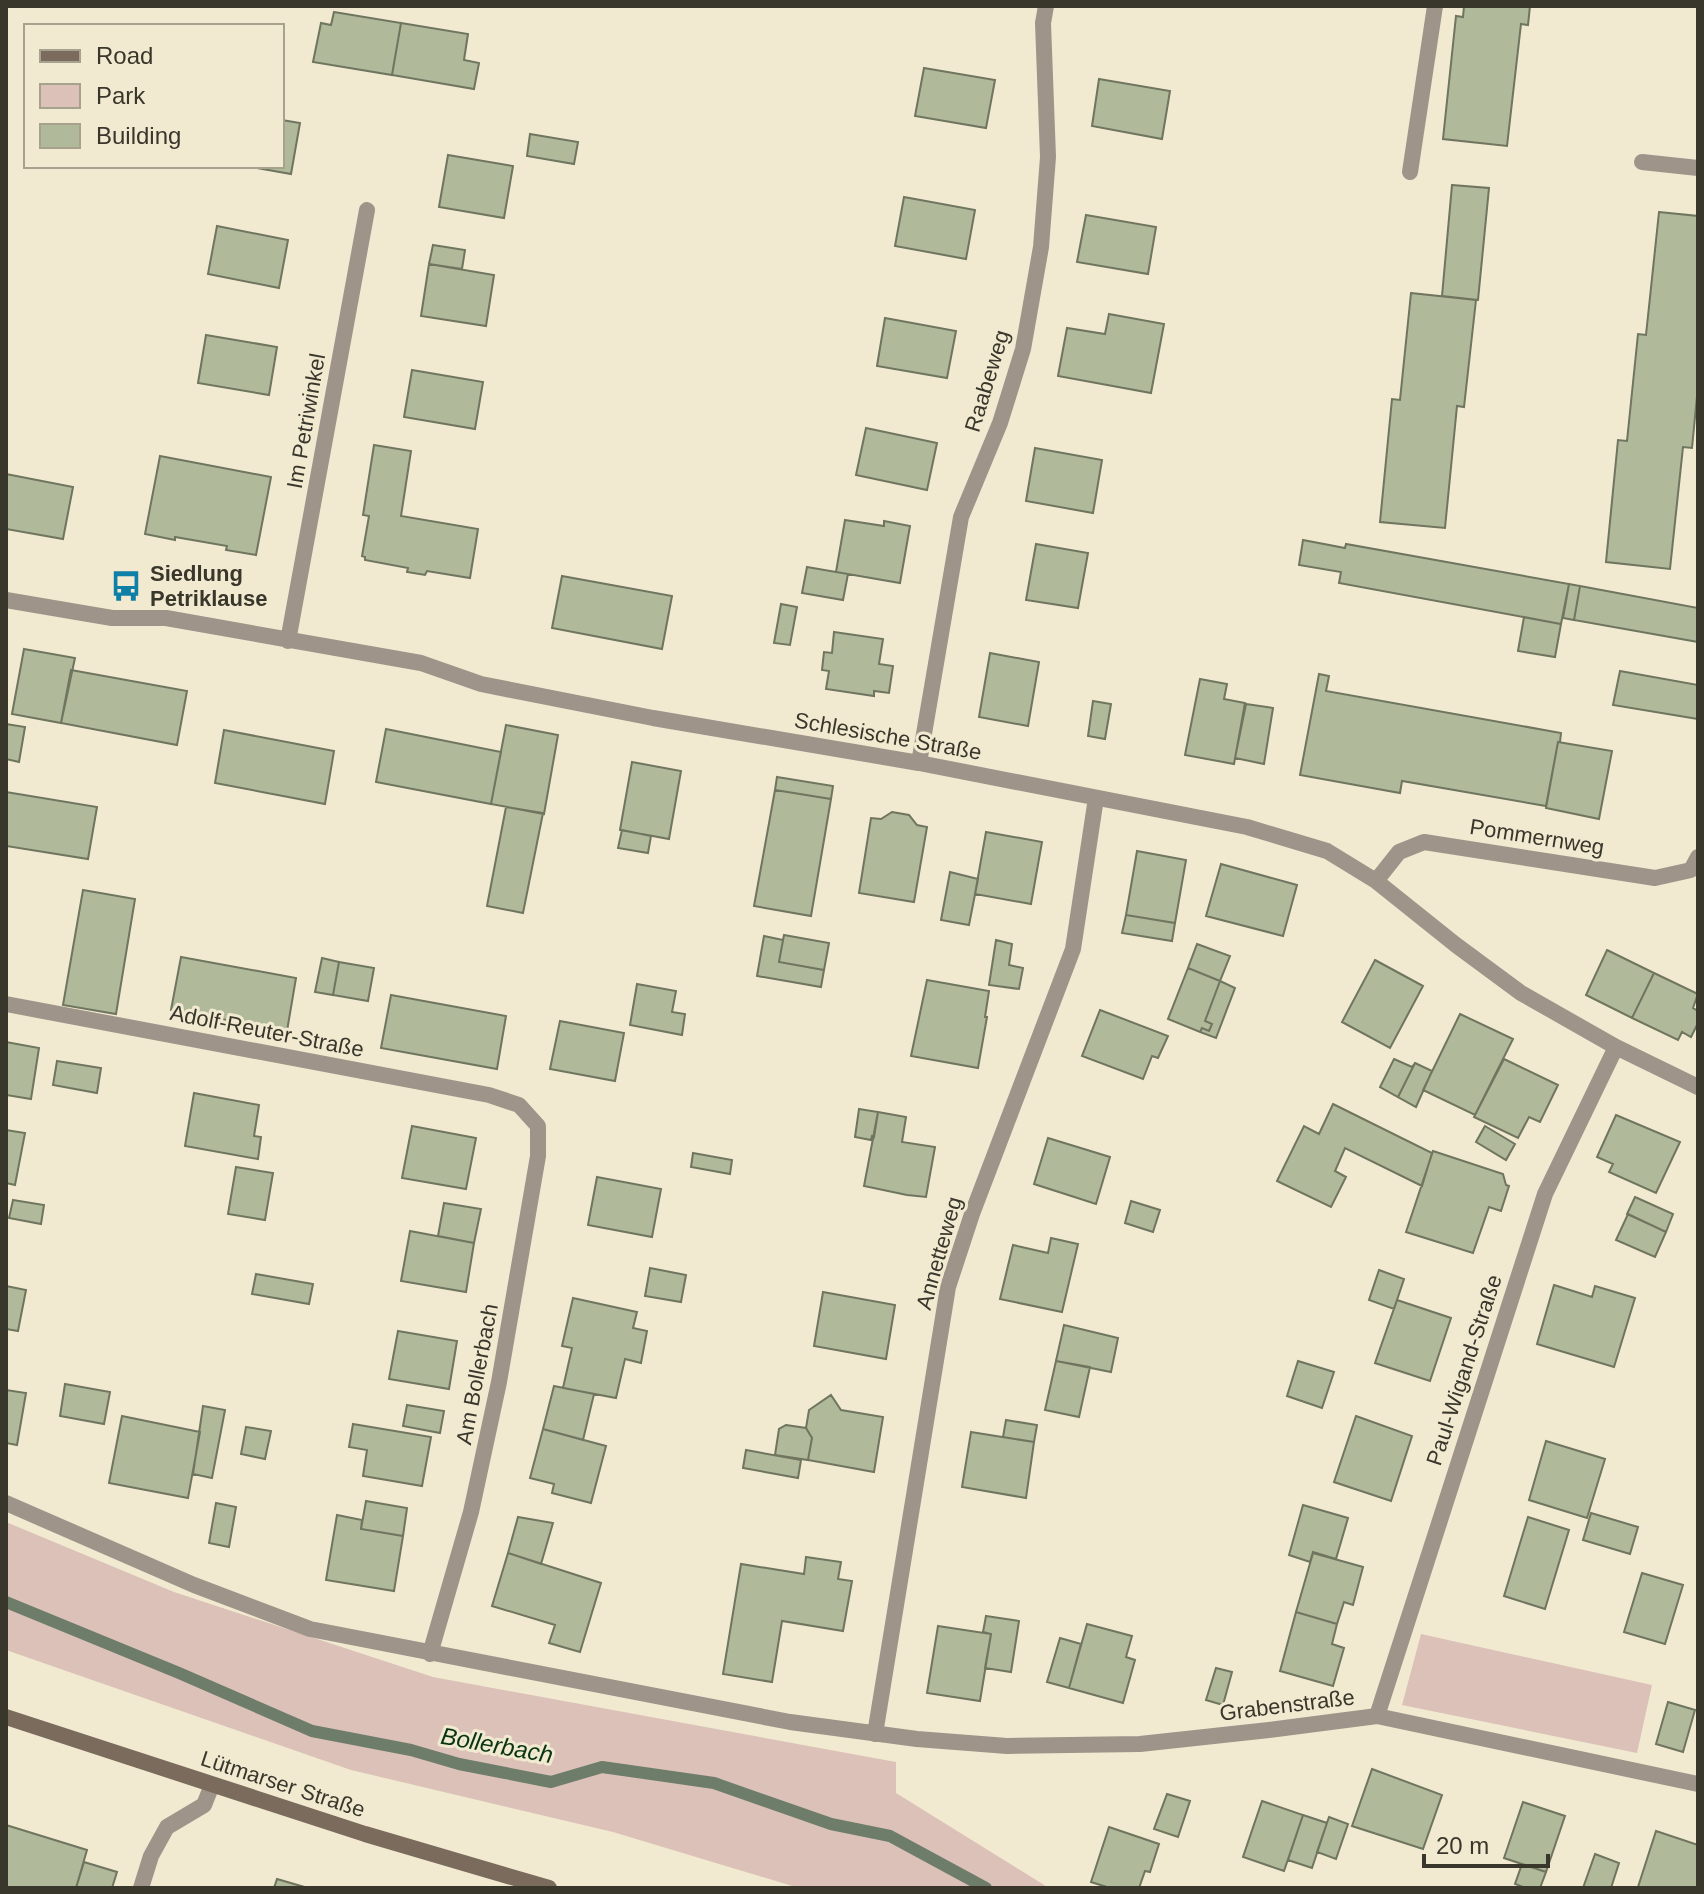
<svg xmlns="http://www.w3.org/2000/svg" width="1704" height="1894" viewBox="0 0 1704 1894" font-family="Helvetica,sans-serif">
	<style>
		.green { fill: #dbc1b8 }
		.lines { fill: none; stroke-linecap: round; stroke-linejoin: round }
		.stream { stroke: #6d7d6a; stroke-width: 12 }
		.building { fill: #b0b99a; stroke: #6f755e; stroke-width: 2 }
		.service { stroke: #9f9489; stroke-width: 16 }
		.minor { stroke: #9f9489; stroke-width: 16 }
		.secondary { stroke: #7a6b5c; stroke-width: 16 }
		.labels { text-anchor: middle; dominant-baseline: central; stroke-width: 6; stroke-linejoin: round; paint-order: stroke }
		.street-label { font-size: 22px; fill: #39362c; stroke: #f1ead0 }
		.poi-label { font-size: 22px; font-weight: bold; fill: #39362c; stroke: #f1ead0; text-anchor: start }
		.water-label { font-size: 24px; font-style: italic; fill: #083413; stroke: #f1ead0 }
	</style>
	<rect width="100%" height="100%" fill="#f1ead0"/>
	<path class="green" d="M6,1522L174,1592L433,1677L896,1762V1793L1049,1888H799L613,1832L351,1770L6,1650Z
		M1421,1634L1652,1685L1637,1753L1402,1705Z"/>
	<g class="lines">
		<path class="stream" d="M6,1602L179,1673L312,1731L411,1750L459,1764L551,1782L602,1767L714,1783L831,1824L890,1836L986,1888"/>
	</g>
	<path class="building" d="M1464,6H1530L1528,25L1521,24L1507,146L1443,139L1456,16L1463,17Z
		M334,12L401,23L392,75L313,62L321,23L331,25Z
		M401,23L468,34L464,60L479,63L474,89L392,75Z
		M924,68L995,80L986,128L915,116Z
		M1099,79L1170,91L1162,139L1092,126Z
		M282,120L300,123L291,174L246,166H282Z
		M530,134L578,142L574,164L527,156Z
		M448,155L513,166L504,218L439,207Z
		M1452,185L1489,188L1478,300L1442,296Z
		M904,197L975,210L966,259L895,246Z
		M1659,212L1698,216V386L1692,448L1683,447L1670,569L1606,562L1618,440L1627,441L1638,334L1646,335Z
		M1086,215L1156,227L1148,274L1077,262Z
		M217,226L288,240L279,288L208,274Z
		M433,245L465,250L462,269L429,264Z
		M429,264L494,275L486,326L421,316Z
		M1411,293L1476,300L1464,407L1457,406L1445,528L1380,522L1392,399L1400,400Z
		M1109,314L1164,324L1151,393L1058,376L1067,328L1105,334Z
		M885,318L956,331L947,378L877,366Z
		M206,335L277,347L269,395L198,383Z
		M412,370L483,382L475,429L404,417Z
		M866,428L937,443L927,490L856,475Z
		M374,445L411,451L401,516L478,529L470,578L427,571L425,575L407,572L408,568L365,560V557L362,556L369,516L363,515Z
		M1035,448L1102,460L1093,513L1026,501Z
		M160,456L271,477L256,555L226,550L227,546L175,537V540L145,534Z
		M6,474L73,487L63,539L6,529Z
		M845,520L884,526V521L910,526L900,583L836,572Z
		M1303,540L1345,548L1346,544L1569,584L1561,624L1339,583L1341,572L1299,565Z
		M1036,544L1088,553L1078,608L1026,600Z
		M807,567L848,574L843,600L802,593Z
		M562,576L672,596L662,649L552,628Z
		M1569,584L1580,586L1574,620L1563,618Z
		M1580,586L1698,608V642L1574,620Z
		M781,604L797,607L790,645L774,643Z
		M1524,617L1561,624L1555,657L1518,651Z
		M834,632L883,639L879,664L893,666L889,693L874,691V696L826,689L829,671L822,670L824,652L832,653Z
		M24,649L75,658L61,723L12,714Z
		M990,653L1039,662L1028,726L979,717Z
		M71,670L187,691L177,745L61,723Z
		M1620,671L1698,685V719L1613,705Z
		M1319,674L1329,676L1326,691L1561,733L1560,742H1558L1546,806L1402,781L1400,793L1300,775Z
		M1200,679L1227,684L1224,699L1245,703L1234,764L1185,755Z
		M1093,701L1111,704L1105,739L1088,736Z
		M1246,704L1273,708L1264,764L1235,758Z
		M6,724L25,727L19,762L6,759Z
		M506,725L558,735L544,814L491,804Z
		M386,729L501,752L491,804L376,782Z
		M224,730L334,751L325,804L215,783Z
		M1558,742L1612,751L1599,819L1546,808Z
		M632,762L681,771L669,839L620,830Z
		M777,777L833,786L831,799L775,790Z
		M775,790L831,799L811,916L754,906Z
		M6,792L97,807L88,859L6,846Z
		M506,807L543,813L523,913L487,906Z
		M892,812L909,815L917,825L927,827L914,902L859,893L871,818L881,819Z
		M622,830L651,836L648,853L618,848Z
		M986,832L1042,842L1031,904L975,894Z
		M1137,851L1186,860L1175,923L1126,915Z
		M1221,864L1297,885L1283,936L1206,916Z
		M950,872L978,879L969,925L941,920Z
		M83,890L135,899L116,1014L63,1005Z
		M1126,915L1175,923L1172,941L1122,933Z
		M784,935L829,943L824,970L779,962Z
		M764,936L783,940L779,962L824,970L821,987L757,976Z
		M996,940L1012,944L1009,965L1023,968L1019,989L989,985Z
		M1197,944L1230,956L1220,981L1188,968Z
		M1607,950L1654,973L1632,1018L1586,995Z
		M181,957L296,978L287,1031L171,1010Z
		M322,958L339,962L333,995L315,992Z
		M1375,960L1423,986L1390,1048L1342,1022Z
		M339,962L374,968L368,1001L333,995Z
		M1188,968L1220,981L1205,1021L1212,1024L1209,1031L1202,1028L1200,1032L1168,1019Z
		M1654,973L1698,994L1693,1008L1698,1011V1023L1691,1037L1682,1032L1678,1040L1632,1018Z
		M927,980L989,991L985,1017H987L978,1068L911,1056Z
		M1220,981L1235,988L1216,1038L1200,1032L1202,1028L1209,1031L1212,1024L1205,1021Z
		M637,984L676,991L672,1012L685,1014L682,1035L630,1025Z
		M391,995L506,1016L497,1069L381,1048Z
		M1100,1010L1168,1036L1158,1058L1152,1056L1143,1079L1082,1056Z
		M1460,1014L1513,1039L1475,1115L1423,1090Z
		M560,1021L624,1033L615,1081L550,1069Z
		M6,1042L39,1048L31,1099L6,1095Z
		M1394,1059L1412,1067L1415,1063L1398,1097L1380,1087Z
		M1504,1059L1558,1085L1540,1122L1529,1117L1518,1138L1474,1117Z
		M57,1061L101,1068L97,1093L53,1085Z
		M1415,1063L1432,1071L1416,1107L1398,1097Z
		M194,1093L259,1105L254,1136L261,1137L258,1159L185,1146Z
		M1333,1104L1432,1153L1422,1186L1345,1148L1335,1171L1346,1177L1331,1207L1277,1181L1304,1126L1319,1134Z
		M859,1109L878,1112L874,1137L872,1136L871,1140L855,1137Z
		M878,1112L906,1117L902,1142L935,1147L926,1197L907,1195L864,1186Z
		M1616,1115L1680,1142L1656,1193L1609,1172L1613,1164L1597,1157Z
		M412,1126L476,1138L466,1189L402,1178Z
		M1485,1126L1515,1144L1506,1160L1476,1142Z
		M6,1130L25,1133L15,1185L6,1183Z
		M1048,1138L1110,1157L1096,1204L1034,1184Z
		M1433,1151L1503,1174L1506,1185L1509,1186L1501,1211L1489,1207L1473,1253L1406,1232Z
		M693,1153L732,1160L730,1174L691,1167Z
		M236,1167L273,1173L265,1220L228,1214Z
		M597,1177L661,1189L652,1237L588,1225Z
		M1635,1197L1673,1214L1666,1232L1627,1214Z
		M13,1200L44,1205L41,1224L9,1218Z
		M1131,1201L1160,1210L1153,1232L1125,1223Z
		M444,1203L481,1209L474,1243L438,1236Z
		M1628,1214L1666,1232L1655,1257L1616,1240Z
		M410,1231L474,1243L466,1292L401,1281Z
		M1051,1238L1078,1244L1062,1312L1000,1299L1013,1245L1048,1253Z
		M650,1268L686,1275L681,1302L645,1296Z
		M1379,1270L1404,1279L1394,1309L1369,1300Z
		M256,1274L313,1284L309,1304L252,1294Z
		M1554,1285L1592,1297L1595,1286L1635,1298L1614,1367L1537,1344Z
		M6,1286L26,1290L18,1331L6,1329Z
		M823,1292L895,1305L886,1359L814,1346Z
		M573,1298L637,1312L633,1328L647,1331L641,1363L625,1359L616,1398L563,1388L572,1348L562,1346Z
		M1397,1300L1451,1318L1430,1381L1375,1363Z
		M1064,1325L1118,1338L1111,1372L1056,1361Z
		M398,1331L457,1341L449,1389L389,1379Z
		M1056,1361L1090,1367L1079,1417L1045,1410Z
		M1298,1361L1334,1372L1322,1408L1287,1396Z
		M65,1384L110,1392L104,1424L60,1416Z
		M554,1386L594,1394L583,1440L543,1429Z
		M6,1390L26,1393L17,1445L6,1443Z
		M831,1395L841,1410L883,1417L874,1472L808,1460L812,1438L806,1428L809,1410Z
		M407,1405L444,1411L440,1433L403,1426Z
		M203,1406L225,1410L212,1478L193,1474Z
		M122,1416L200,1432L188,1498L109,1483Z
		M1356,1416L1412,1436L1391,1501L1334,1482Z
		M1006,1420L1037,1425L1034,1442L1003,1437Z
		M353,1424L431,1437L422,1486L363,1476L367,1450L349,1447Z
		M786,1425L806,1428L812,1438L808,1460L775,1455L779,1429Z
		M246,1427L271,1431L265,1459L241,1454Z
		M543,1429L606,1446L591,1503L552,1493L554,1484L530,1478Z
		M971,1432L1034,1442L1026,1498L962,1487Z
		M1546,1441L1605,1459L1587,1518L1529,1500Z
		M746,1450L801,1460L798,1478L743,1468Z
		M366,1501L407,1508L403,1536L361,1529Z
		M216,1503L236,1507L229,1547L209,1543Z
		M1303,1505L1348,1518L1336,1559L1313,1552L1310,1562L1289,1555Z
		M1591,1513L1638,1527L1630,1554L1583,1540Z
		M337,1515L362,1520L361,1529L403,1536L394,1591L326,1580Z
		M518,1517L553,1523L541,1564L508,1553Z
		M1528,1517L1569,1530L1545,1609L1504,1596Z
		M508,1553L601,1583L580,1652L549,1643L555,1625L492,1606Z
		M1313,1553L1363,1567L1353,1605L1344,1602L1337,1624L1296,1612Z
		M806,1557L841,1562L838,1579L852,1581L843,1631L782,1621L772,1682L723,1674L741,1564L804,1574Z
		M1642,1573L1683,1585L1665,1644L1624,1632Z
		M1296,1612L1337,1624L1332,1644L1344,1648L1333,1686L1280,1671Z
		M986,1616L1019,1621L1011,1672L985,1668L991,1634L983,1632Z
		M1087,1624L1132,1636L1126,1657L1135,1660L1123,1703L1069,1688Z
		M938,1626L991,1634L980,1701L927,1693Z
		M1060,1638L1081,1644L1069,1688L1047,1682Z
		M1216,1668L1232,1672L1223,1705L1206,1700Z
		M1668,1702L1695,1710L1683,1752L1656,1744Z
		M1372,1769L1442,1795L1423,1849L1352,1826Z
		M1167,1794L1190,1801L1178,1837L1154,1829Z
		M1262,1801L1303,1815L1284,1871L1243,1857Z
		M1523,1802L1565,1816L1546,1872L1504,1858Z
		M1303,1815L1327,1823L1312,1868L1288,1860Z
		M1329,1817L1348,1824L1336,1859L1317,1852Z
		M6,1825L87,1850L76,1888H6Z
		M1109,1827L1159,1844L1150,1872L1145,1871L1139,1888H1110L1091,1882Z
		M1656,1831L1698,1845V1888L1638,1887Z
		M1595,1854L1619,1863L1611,1888H1583Z
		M84,1862L117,1872L112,1888H76Z
		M1522,1864L1546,1872L1540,1888H1526L1515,1884Z
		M277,1879L308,1888H274Z"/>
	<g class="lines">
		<path class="service" d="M141,1888L151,1856L167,1827L204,1805L212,1785"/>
		<path class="minor" d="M1642,162L1698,168
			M1410,172L1435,6
			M6,600L112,618H166L421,663L481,684L653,718L919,763L1247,827L1327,851L1376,881L1456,945L1521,993L1616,1047L1698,1087
			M288,641L367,210
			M919,763L961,517L1000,423L1023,349L1041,247L1048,157L1043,23L1046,6
			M1376,881L1399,852L1424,842L1655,878L1691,870L1698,857
			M6,1004L489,1095L519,1105L538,1126V1156L499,1382L471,1512L430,1654
			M6,1503L194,1585L310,1629L790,1722L917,1739L1007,1746L1140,1744L1269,1730L1377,1716L1698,1784
			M1377,1716L1545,1194L1616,1047
			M875,1734L948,1287L972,1214L1073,949L1096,798"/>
		<path class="secondary" d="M6,1717L365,1834L549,1888"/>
	</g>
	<defs>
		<symbol id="bus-bare" viewBox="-9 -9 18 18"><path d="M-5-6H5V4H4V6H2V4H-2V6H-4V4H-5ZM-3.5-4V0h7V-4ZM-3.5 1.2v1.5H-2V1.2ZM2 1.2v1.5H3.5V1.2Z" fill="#0e7fa7" stroke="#f1ead0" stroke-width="2.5" paint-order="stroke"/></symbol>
	</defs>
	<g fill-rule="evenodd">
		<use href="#bus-bare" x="104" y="564" width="44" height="44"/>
	</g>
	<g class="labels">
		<g class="street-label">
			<text transform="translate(987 381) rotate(-73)">Raabeweg</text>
			<text transform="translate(306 421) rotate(-80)">Im Petriwinkel</text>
			<text transform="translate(888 736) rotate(10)">Schlesische Straße</text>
			<text transform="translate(1537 837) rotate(9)">Pommernweg</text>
			<text transform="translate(267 1031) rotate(11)">Adolf-Reuter-Straße</text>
			<text transform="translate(939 1253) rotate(-74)">Annetteweg</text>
			<text transform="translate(1464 1370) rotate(-72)">Paul-Wigand-Straße</text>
			<text transform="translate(477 1374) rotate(-79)">Am Bollerbach</text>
			<text transform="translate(1287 1705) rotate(-7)">Grabenstraße</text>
			<text transform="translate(283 1784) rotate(18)">Lütmarser Straße</text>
		</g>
		<g class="poi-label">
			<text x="150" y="573">Siedlung<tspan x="150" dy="25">Petriklause</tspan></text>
		</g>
		<g class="water-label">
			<text transform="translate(497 1745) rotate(10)">Bollerbach</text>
		</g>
	</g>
	<rect width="1704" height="1894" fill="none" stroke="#39362c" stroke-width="16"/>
	<rect x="24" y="24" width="260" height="144" fill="#f1ead0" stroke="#a7a28e" stroke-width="2"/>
	<rect x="40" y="50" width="40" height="12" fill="#7a6b5c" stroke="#a7a28e" stroke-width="2"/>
	<text x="96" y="64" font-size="24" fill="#39362c">Road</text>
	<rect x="40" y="84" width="40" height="24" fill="#dbc1b8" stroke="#a7a28e" stroke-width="2"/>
	<text x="96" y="104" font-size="24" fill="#39362c">Park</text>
	<rect x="40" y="124" width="40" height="24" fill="#b0b99a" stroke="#a7a28e" stroke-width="2"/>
	<text x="96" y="144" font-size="24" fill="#39362c">Building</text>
	<path d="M1424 1854v12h124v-12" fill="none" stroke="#39362c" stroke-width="4"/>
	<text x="1436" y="1854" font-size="24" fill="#39362c" stroke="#f1ead0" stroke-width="6" paint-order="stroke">20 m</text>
</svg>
